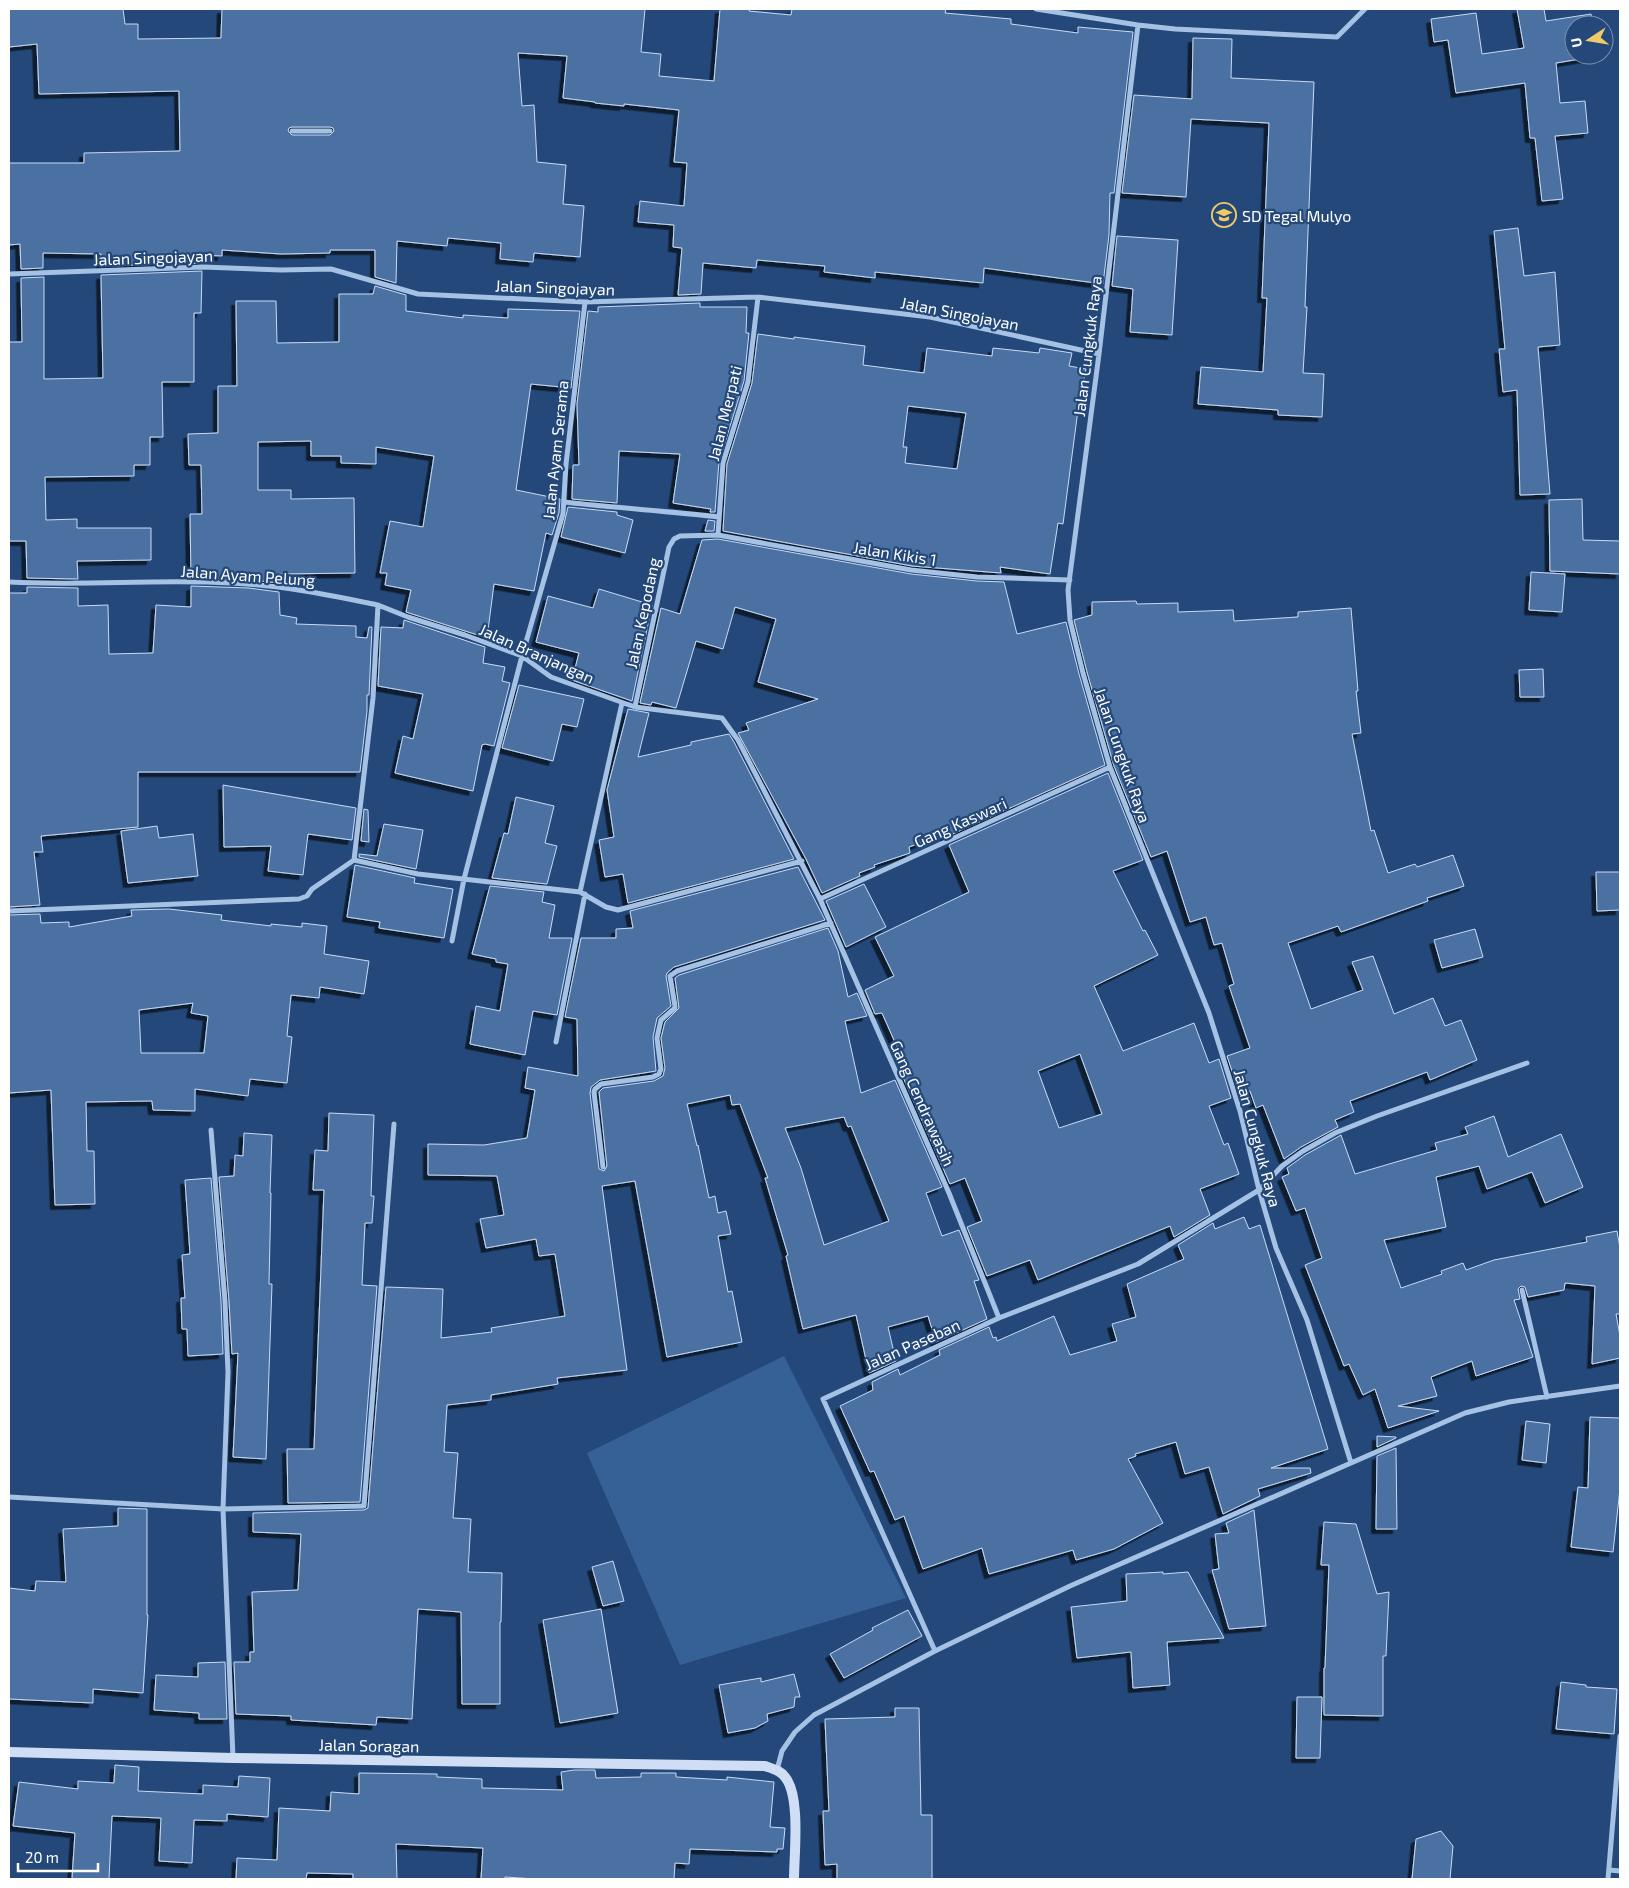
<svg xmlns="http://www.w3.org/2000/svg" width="1629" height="1888" viewBox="0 0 1629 1888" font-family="'Exo 2',sans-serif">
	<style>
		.green { fill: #366197 }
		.building { fill: #4b71a3; stroke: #c8dbf4; fill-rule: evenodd; filter: url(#shadow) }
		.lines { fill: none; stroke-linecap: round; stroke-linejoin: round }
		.street { stroke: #a5c1e4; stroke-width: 5 }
		.secondary { stroke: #cfdef4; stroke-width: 10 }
		.labels { text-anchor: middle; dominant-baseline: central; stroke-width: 4.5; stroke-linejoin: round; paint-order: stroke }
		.poi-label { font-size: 16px; fill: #fff; stroke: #234879; text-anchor: start }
		.street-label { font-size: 16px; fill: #fff; stroke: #234879 }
	</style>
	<defs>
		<filter id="shadow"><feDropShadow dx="-4.5" dy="4.5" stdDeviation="0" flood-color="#0009"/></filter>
	</defs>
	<rect width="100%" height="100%" fill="#234879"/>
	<path class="green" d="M784,1356L906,1598L680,1665L587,1453Z"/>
	<path class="building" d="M9,9H123L125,24H138V39L221,38L222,9H645L641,52L661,54L659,76L714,81L720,9H750L749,11L791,15L792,9H946L945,13L1011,19V24L1078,33V27L1133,32L1114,193H1110L1109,235L1103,284L984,268L983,283L875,272V278L824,272L825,266L757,260L756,268L703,263L701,294L678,295L682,248L673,247L674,225L638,222L640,201L684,206L687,163L674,162L679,110L624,104V106L595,103V102L563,98L567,56L518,53L522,106L534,105L537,162L566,165L563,204L584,206L580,257L534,253L533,262L500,259L501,243L448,238L447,246L397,241L396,283L375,277V250H330V253L281,254L222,250V256L202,255V263L101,266V254L43,253V268L21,269L20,244L9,245V163H84V153L180,151L179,91L39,94L37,44L9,47ZM292,127H330L333,128L334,131L330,135H292L288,131L289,128Z
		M1517,9H1544L1546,21L1591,14L1593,25H1574V55L1598,56L1556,63L1560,103L1585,101L1588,133L1555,136L1563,199L1542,201L1535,138H1530L1525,83L1456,93L1448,40L1434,42L1431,19L1476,13L1482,54L1524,48Z
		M1193,38L1232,39L1231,78L1314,82L1305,307H1307L1303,373L1324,374L1322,417L1278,415V410L1198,404L1201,367L1263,372L1267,298H1262L1269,123L1191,119L1186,197L1122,193L1134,95L1192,99Z
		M1518,228L1524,276L1555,272L1560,345L1538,347L1550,494L1520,495L1517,390L1503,392L1499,349H1505L1494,231Z
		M1117,236L1178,240L1172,335L1130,332L1133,289L1112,286Z
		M202,271L201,313H194V382H162L163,437H150V465H134V476L45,477L46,520L77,519V528H151V560L77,561L78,579L27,578L26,541H9V342H22L21,278L44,277V379L103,378L101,275Z
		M375,286L406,295V311L463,318V315L508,318V309L580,311L571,388L531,384L516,490L560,499L559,513L552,535L546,533L534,591L494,584L487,638L406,612L411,590L385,585L387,573H380L390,521L423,527L434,456L376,447V464L341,463V456H311V441L258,442V490H291V499L354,498L355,573L279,574V583L250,580L191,577L190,514H202L201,465H189L188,434L218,433V386H237L236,301H276L277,343L339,342V294H373Z
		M700,303V307H747L746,333H749L744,381L719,462L715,512H710L711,509L673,503L680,454L619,451L617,503L572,499L573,465H579L577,404L588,311L598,312V307Z
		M758,334L794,339V337L865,346L863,365L924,373L927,348L992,356L993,348L1039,353L1040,348L1072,353L1069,366L1086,369L1078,410L1063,524L1058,523L1050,574L1000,567L1001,573L912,566L723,531L727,464L752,383ZM908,406L966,413L957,469L905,463L907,447H903Z
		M1582,499L1583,540L1620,541V574L1550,571L1549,500Z
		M568,507L617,512V515L633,520L625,553L561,537Z
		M708,520L715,521L714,531H705Z
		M718,539L911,574L977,581L1004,582L1017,634L1066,622L1079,674L1105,765L946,837L945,834L909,847L910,853L874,865L875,867L859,873L860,876L822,893L806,859L738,733L749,730L746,723L818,699L758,682L776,619L735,607L723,649L696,641L676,708L652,702L651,705L640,703L661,608L680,614L702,540Z
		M1531,572L1565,574L1562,612L1529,610Z
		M191,586L249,588L279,592L280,615L297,618L296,624L356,626V637L367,638L369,627H372L369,695H367V711L360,772H138V827L41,836L43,852H34L40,905L9,907V593H27V587L78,588V606L108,605L109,654L153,653L156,605L191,607Z
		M599,589L652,605L632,701L572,680L579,653L536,642L548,596L593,608Z
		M1136,601L1137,604L1178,603V612L1233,610L1234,621L1298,617V612L1351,608L1358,691H1356L1361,733L1352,734L1371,831L1374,830L1388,873L1415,864L1417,867L1453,855L1464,886L1427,898L1428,901L1341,932L1338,926L1288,943L1311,1009L1363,990L1352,962L1373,956L1394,1014L1433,998L1445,1026L1461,1020L1477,1060L1430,1080L1427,1072L1350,1101L1354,1112L1335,1120L1338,1127L1301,1147L1284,1159L1263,1105L1256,1108L1250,1091L1240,1095L1227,1056L1250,1048L1229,986L1234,984L1222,943L1214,945L1206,917L1190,922L1167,851L1151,857L1114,766L1087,672L1074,620L1092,615V602Z
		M404,620L485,647L483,663L505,667L502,681L510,683L494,746L485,744L482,745L473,791L395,773L403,736L413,739L423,694L378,686L381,627L403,628Z
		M1543,669L1544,697H1520L1519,670Z
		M519,685L584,699L577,727L562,724L553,761L502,748Z
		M628,709L649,713L638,757L691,745V742L729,734L734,742L794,859L628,903L623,874L605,877L599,840L614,837L607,790Z
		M1108,773L1143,860L1113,871L1143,931L1145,930L1158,955L1094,986L1123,1051L1194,1023L1209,1063L1219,1059L1231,1098L1209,1106L1224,1145L1228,1143L1239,1174L1200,1189L1210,1215L1174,1237L1170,1226L1038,1280L1030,1260L987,1276L967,1227L982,1221L965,1178L950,1184L903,1077L909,1074L882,1013L875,1014L865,990L894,976L875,937L969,892L949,845ZM1080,1054L1102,1114L1059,1128L1038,1071Z
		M223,785L356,808L352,840L308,834L303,875L268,871L271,846L224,847Z
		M516,797L554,806L545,843L557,846L547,884L492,878L504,833L508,834Z
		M364,809L368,810L369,842L361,841Z
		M384,824L423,830L416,869L359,857V854L377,856Z
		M157,826L159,838L193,834L198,876L128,883L121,831Z
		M355,865L415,878L414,883L453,889L444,938L379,928L380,922L347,917Z
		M798,867L825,920L674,967L667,973L666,976L671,1006L657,1018L653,1037L656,1071L600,1080L591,1087L590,1093L599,1169L604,1171L607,1166L599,1092L603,1088L654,1081L663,1076L665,1068L661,1038L665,1022L679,1008L675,978L679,975L828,928L838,951L848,997L857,993L867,1016L845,1021L861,1093L895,1080L942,1187L926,1193L942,1236L959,1230L979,1280L974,1281L987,1319L936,1342L928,1316L888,1327L896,1361L869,1373L856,1315L803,1329L786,1256L788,1255L765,1178H768L740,1104L732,1105L730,1095L687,1104L697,1146L698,1145L709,1198L715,1196L718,1213L726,1211L731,1234L718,1236L728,1292L732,1291L742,1342L667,1357L635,1181L602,1186L627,1370L557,1378L558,1384L491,1395V1400L447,1405L444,1452L458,1453L453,1518L471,1519L468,1572L502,1573L501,1622H500V1704H462L461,1612L418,1609L412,1719L377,1717L376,1725L291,1720V1716L236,1714L234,1662H250V1652H254L252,1592L298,1590L301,1534L253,1532V1513L364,1510L368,1508L386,1287L443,1289L441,1338L492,1332L491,1328L565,1316L555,1254L539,1256L536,1239L486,1248L480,1219L504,1215L497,1176L428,1175V1144L484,1145L527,1138L535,1090L525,1088L528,1067L578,1076L577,1019L565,1017L581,938H616V929L633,928L630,911ZM844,1117L848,1127L851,1126L889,1221L824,1245L801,1168L785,1128Z
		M1596,872H1620V910L1597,911Z
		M864,884L886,927L846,947L826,901Z
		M490,886L544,892L542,902L555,905L549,938H572L557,1015L533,1011L525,1055L470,1044L476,1006L500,1011L508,964L496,962V959L472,954Z
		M169,909L222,915L221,920L271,926V924L302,927V923L327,926L324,954L369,961L364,994L320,987L319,998L291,995L287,1036L292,1037L287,1083L250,1079L248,1096L195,1089V1111L153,1110L152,1101L86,1102L87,1151H94L95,1204L55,1205L51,1090L9,1093V915L40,914L41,923L69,922V927L132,916L131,910ZM193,1003L191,1013L208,1016L204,1053H141L139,1010Z
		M1475,929L1483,957L1442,968L1434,940Z
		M329,1113L374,1115L371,1196H374L372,1223H365L362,1285L377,1286L360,1502L288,1503L287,1449H314L324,1190H313L315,1150L328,1151Z
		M1494,1116L1508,1157L1561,1134L1583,1187L1545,1203L1532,1172L1487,1189L1479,1166L1436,1177L1446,1227L1384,1240L1401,1288L1442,1274L1441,1271L1463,1263L1466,1270L1494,1260L1587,1242L1586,1237L1617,1231L1620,1248V1314H1616L1620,1336V1358L1592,1364L1595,1286L1565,1283L1564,1290L1528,1297L1525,1287L1521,1286L1518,1289L1520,1299L1514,1300L1533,1357L1476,1376L1472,1361L1431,1377L1437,1396L1398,1406L1439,1411L1388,1428L1375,1389L1363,1395L1349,1364L1344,1366L1305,1265L1322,1258L1305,1208L1296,1211L1282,1177L1289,1174L1287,1168L1305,1155L1341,1135L1355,1174L1437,1150L1435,1143L1468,1134L1465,1127Z
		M244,1133L272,1135L270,1193H271L269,1284H272L266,1459L233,1457L238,1353L232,1354L229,1301L219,1177L234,1176L235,1155L243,1156Z
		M211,1178L221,1301L223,1354L188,1356L187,1329H182L181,1298H185L182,1255L190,1254L185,1180Z
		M1244,1217L1249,1229L1260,1225L1328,1449L1271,1468H1310L1311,1473L1258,1489L1260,1496L1223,1514L1209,1467L1185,1474L1176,1442L1135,1454L1136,1456L1128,1459L1163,1523L1114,1549L1076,1560L1073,1550L989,1574L982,1548L923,1569L904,1516L895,1520L874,1471L870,1472L840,1406L873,1390L872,1382L898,1369L900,1375L940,1355L939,1350L989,1327L993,1338L996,1337L997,1341L1054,1316L1070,1355L1117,1341L1112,1324L1136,1317L1127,1284L1184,1259L1178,1245L1213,1223L1215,1229Z
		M1590,1417L1620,1418V1489L1613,1552L1571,1547L1578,1487L1588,1488Z
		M1526,1421L1550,1424L1546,1463L1522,1460Z
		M1377,1436L1396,1437V1438L1377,1447Z
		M1396,1448L1397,1529H1376L1377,1456Z
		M118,1508L147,1509V1615H148L143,1693L93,1689V1703L9,1699V1588L35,1591L36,1581L66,1582L63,1529L118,1526Z
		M1254,1510L1266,1626L1229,1629L1212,1570L1219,1569L1215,1534L1229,1533L1226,1523Z
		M1324,1522L1356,1524L1377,1594L1389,1592L1386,1656H1383V1716L1324,1715V1668H1325L1329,1565H1321Z
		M613,1561L624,1601L603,1606L592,1567Z
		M1163,1572V1574L1188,1572L1224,1638L1167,1642L1170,1685L1133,1688L1131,1652L1077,1658L1071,1607L1127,1601L1126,1574Z
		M601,1609L618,1713L560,1723L543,1620Z
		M908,1610L922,1636L844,1678L830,1654L873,1630L872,1628Z
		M225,1662L227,1719H199V1713L154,1710L156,1675L198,1677V1663Z
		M794,1674L800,1697H795L794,1707L767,1714L768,1721L755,1728L728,1733L719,1685L761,1678V1682Z
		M1561,1682L1586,1685V1687L1617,1689L1614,1734L1556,1729Z
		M1297,1697H1322L1320,1758H1296Z
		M895,1708H919L921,1815H932V1879H837V1864L825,1865L823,1811H829L825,1719L895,1717Z
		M115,1765L139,1767L138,1791L203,1794V1785L238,1787L239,1776L270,1778L268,1817L227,1814V1821L194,1820L192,1863L159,1861L161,1818L112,1816L109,1879H72L75,1833L13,1826L19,1782L78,1789V1781L114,1783Z
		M574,1770H595L596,1778L641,1777V1773H676V1777L727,1780V1777L774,1782L770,1827L785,1828L783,1849H777V1852L690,1849L689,1864L675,1863L674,1879H535L505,1877V1879H481L483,1848L396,1844L397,1879H353V1874L307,1873L306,1879H236L237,1858L277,1860L279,1808L330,1811L331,1792L359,1794V1773L437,1774V1777L482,1779V1788L563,1790L561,1772Z
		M1441,1831L1453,1846L1450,1879H1412L1416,1839Z"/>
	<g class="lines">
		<path class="street" d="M1036,9L1138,25L1175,29L1337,37L1365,9
			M1138,25L1099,354L1068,590L1070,620L1083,673L1110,767L1209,1013L1240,1111L1259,1190L1276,1248L1307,1320L1351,1463
			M292,131H330
			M9,274L203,267L281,270L331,269L418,294L585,302L758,297L930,317L1099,354
			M564,502C616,508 668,511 719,517
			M718,535L723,463L748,382L758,297
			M9,582C83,586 157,579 231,583C281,585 329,595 378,605L373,698L354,860
			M378,605L408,617L465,635L522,656L551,677L635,707L722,718L738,740L820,899L949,1193L999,1318
			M635,707L669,547L674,539L680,536L718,535L911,570L977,577L1070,580
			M580,892L622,703
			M820,899L1110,767
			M9,911L299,899L307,896L312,889L354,860L418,874L580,892L606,907L618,910L802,861
			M452,941L464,879L522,656L563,514L566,464L585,302
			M556,1042L585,894
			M211,1130L225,1301L228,1372L223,1509L233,1758
			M603,1167L594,1092L595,1089L601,1084L653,1077L659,1074L661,1069L657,1038L661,1020L675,1008V1006L670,976L677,971L831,923
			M1522,1290L1547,1397
			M9,1497L223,1509L364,1506L394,1124
			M935,1651L823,1399L999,1318L1138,1264L1259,1190L1282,1166L1303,1151L1335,1133L1377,1116L1527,1063
			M777,1770L782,1751L795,1732L814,1715L935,1651L1070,1586L1465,1413L1509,1402L1620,1386
			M1609,1870L1620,1871
			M1608,1879L1620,1736"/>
		<path class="secondary" d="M9,1752L233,1758L765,1766C773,1769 780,1770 785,1777C801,1796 794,1855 794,1879"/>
	</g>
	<defs>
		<symbol id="school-ring" viewBox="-11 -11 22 22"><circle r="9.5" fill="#234879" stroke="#efca69" stroke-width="1.5"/><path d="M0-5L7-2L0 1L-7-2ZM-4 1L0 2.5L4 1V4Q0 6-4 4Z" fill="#efca69"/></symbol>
	</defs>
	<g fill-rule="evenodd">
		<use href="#school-ring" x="1210" y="201" width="28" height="28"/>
	</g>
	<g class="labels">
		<g class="poi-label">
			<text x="1242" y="215">SD Tegal Mulyo</text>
		</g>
		<g class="street-label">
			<text transform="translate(153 257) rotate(-2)">Jalan Singojayan</text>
			<text transform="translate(555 287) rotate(2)">Jalan Singojayan</text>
			<text transform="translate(960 313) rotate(11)">Jalan Singojayan</text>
			<text transform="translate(1087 346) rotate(-83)">Jalan Cungkuk Raya</text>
			<text transform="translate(724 413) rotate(-76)">Jalan Merpati</text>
			<text transform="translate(555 450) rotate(-84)">Jalan Ayam Serama</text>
			<text transform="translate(895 553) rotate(9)">Jalan Kikis 1</text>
			<text transform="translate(248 575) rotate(4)">Jalan Ayam Pelung</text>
			<text transform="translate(642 613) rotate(-78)">Jalan Kepodang</text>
			<text transform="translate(537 653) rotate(24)">Jalan Branjangan</text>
			<text transform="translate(1123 755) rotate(71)">Jalan Cungkuk Raya</text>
			<text transform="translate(960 822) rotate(-24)">Gang Kaswari</text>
			<text transform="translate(923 1103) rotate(66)">Gang Cendrawasih</text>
			<text transform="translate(1258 1138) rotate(75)">Jalan Cungkuk Raya</text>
			<text transform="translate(912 1344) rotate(-24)">Jalan Paseban</text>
			<text transform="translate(369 1745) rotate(1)">Jalan Soragan</text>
		</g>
	</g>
	<rect width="1629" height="1888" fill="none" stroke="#ffffff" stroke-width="20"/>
	<g transform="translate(1589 40) rotate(258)"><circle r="24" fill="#234879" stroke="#7b91af"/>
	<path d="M0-4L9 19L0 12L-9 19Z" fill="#efca69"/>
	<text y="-8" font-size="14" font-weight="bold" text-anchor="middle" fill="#ffffff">U</text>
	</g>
	<path d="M18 1863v8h80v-8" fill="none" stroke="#ffffff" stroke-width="2.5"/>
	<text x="25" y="1863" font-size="15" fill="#ffffff" stroke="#234879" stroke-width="4" paint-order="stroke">20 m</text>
</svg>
